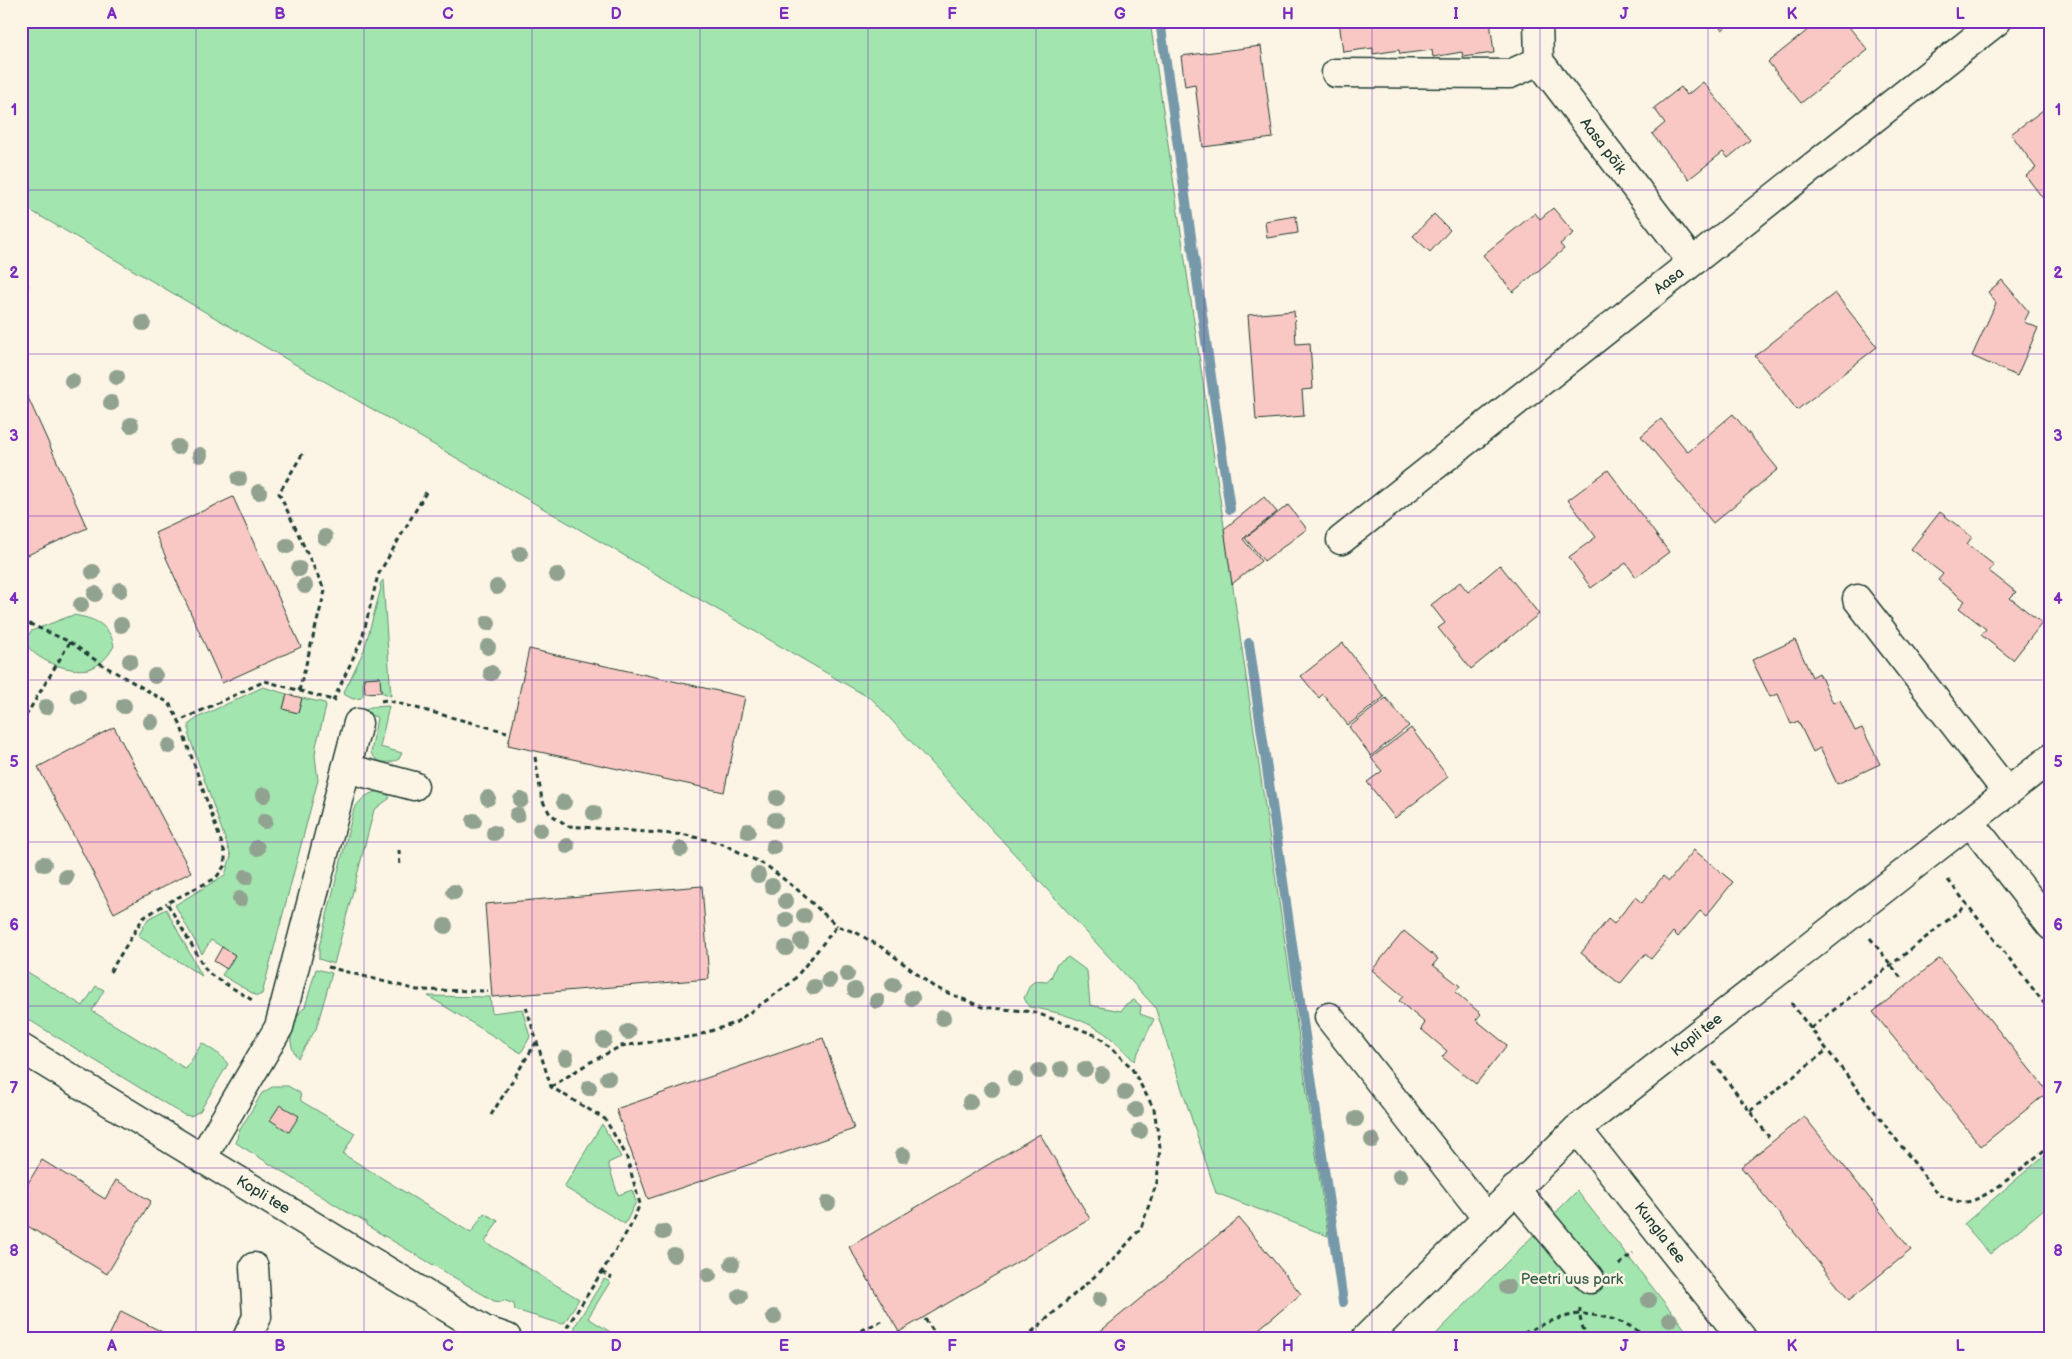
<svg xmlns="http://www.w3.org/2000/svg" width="2072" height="1359" viewBox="0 0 2072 1359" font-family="'Balsamiq Sans',sans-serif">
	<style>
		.green { fill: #a3e5af; stroke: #619172 }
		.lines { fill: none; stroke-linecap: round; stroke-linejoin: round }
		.stream { stroke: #7499a9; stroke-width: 10 }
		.building { fill: #f9c8c4; stroke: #1f3d34 }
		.minor-casing { stroke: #1f3d34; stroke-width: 31 }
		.path { stroke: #1f3d34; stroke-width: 3; stroke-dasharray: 5 4; stroke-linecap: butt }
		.minor { stroke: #fcf5e5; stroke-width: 28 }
		.tree { fill: #91a291 }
		.grid { fill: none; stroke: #7b2cbf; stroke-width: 1; stroke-opacity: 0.55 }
		.labels { text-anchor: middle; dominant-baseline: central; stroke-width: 5; stroke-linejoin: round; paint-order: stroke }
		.street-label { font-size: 15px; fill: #1f3d34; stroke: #fcf5e5 }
		.park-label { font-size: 15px; fill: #395f4d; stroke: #fcf5e5 }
		.neatline { fill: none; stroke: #7b2cbf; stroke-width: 2 }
		.grid-label { font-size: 16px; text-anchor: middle; font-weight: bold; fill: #7b2cbf }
	</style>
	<rect width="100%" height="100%" fill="#fcf5e5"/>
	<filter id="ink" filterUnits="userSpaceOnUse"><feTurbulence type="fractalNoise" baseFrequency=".02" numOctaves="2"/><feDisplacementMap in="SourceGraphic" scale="10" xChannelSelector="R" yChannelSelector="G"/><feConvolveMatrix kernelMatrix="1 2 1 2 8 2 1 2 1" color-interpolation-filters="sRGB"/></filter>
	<g filter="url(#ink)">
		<path class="green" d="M21,21H1150L1328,1236L1216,1193L1155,1007L873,700L21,205Z
			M383,580L391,696L381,692L380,677L363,678V696L361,698L353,699L345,695L344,692L364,650L381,588L380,584Z
			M73,615C93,618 110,624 114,646C108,657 100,666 88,669C68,673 34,660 25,642L31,631Z
			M263,687L287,694L283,709L298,713L302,698L325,703L326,707L316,746L315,756L318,780L262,994L257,996L222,975L235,955L211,940L202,954L175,905L225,875L231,856L189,736V724L199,717Z
			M389,706L380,747L402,753L399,759C389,764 377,764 371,753L377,717L362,713L370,707Z
			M382,791L386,793L390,798L374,810L334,964L319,959V947L354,809C362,798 368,792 382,791Z
			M166,909L202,976L138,936L148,919Z
			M1068,957L1087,971L1090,1005L1121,1011L1126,1004L1134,1000L1141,1006L1140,1014L1154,1019L1134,1061C1127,1054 1120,1046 1112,1039C1092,1021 1056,1011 1029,1007L1024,998L1030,985L1035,981L1047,982L1051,978L1056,965Z
			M21,968L83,1006L96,986L104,990L92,1011L186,1069L202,1043L220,1055L228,1064L200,1111L191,1116L184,1115L21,1015Z
			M316,969L332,973L316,1029L298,1058C285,1044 291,1019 305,1007Z
			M428,996L490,997L492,1013L522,1009L530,1037L521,1053Z
			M274,1086H288L300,1093L301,1101L355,1133L343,1154L471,1233L484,1213L498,1221L485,1242L579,1299L565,1322L562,1324L515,1310L514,1304L503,1300L501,1302L494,1301L366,1225V1222L356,1216L355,1217L236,1143L238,1133L262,1093Z
			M602,1124L621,1157L608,1163L618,1195L632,1190L636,1202L625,1224L564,1187Z
			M2046,1154L2051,1160V1203L1990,1254L1964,1224Z
			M1577,1191L1692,1338H1432Z
			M604,1279L610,1282L588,1318L620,1338H589L575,1331V1326Z"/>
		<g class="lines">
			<path class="stream" d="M1160,21L1230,509
				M1249,643L1343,1302"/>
		</g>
		<path class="building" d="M1339,21H1490L1494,53L1463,57L1462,52L1433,57L1432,50L1400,54L1399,50L1373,54V48L1343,52Z
			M1715,21H1734L1722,30Z
			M1819,21H1844L1868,50L1801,103L1768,62Z
			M1261,46L1273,138L1203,147L1195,84L1185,86L1181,56Z
			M1703,82L1750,140L1728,158L1723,152L1689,179L1652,134L1665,123L1654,108L1681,87L1687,95Z
			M2051,104V209L2026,176L2036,168L2011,134Z
			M1553,208L1574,233L1560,244L1564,249L1513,292L1483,255L1535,213L1540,219Z
			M1434,214L1450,230L1430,252L1413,236Z
			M1296,216L1298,233L1267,238L1265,221Z
			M2002,280L2029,312L2024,322L2038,328L2017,376L1972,356L1996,303L1988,292Z
			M1835,293L1877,347L1797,410L1755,356Z
			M1294,311L1296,344L1310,343L1313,389L1302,390L1304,416L1256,420L1248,315Z
			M21,382L87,528L21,558Z
			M1733,414L1778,469L1713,523L1641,436L1661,419L1688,452Z
			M1608,470L1669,552L1636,577L1626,563L1591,588L1569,557L1596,537L1568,500Z
			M233,497L301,647L222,683L155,533Z
			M1264,497L1277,512L1243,539L1261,561L1232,584L1224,529Z
			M1288,505L1307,529L1264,561L1245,538Z
			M1940,512L1972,537L1967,544L1994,565L1989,571L2016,592L2010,598L2042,623L2013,660L1981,635L1986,629L1959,608L1965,601L1938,580L1943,574L1911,549Z
			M1500,565L1539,614L1471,669L1438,628L1445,623L1431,605L1460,582L1468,592Z
			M1795,640L1812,677L1819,673L1833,703L1840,700L1855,731L1862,728L1880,764L1837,784L1820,748L1813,752L1798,721L1791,724L1778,694L1770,697L1752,660Z
			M1343,643L1384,697L1348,725L1323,694L1319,698L1301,676Z
			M529,649L745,697L724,792L508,745Z
			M380,677L381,692L365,693L364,678Z
			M287,694L302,698L298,713L283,709Z
			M1386,698L1409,726L1371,756L1349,727Z
			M114,727L191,872L114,913L38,767Z
			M1411,728L1448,777L1395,818L1367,782L1382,771L1371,758Z
			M1694,850L1733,882L1706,916L1700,911L1678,937L1673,932L1651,959L1645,954L1620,984L1581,953L1608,919L1614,924L1635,897L1642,903L1663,876L1669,881Z
			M702,886L709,979L492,997L485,904Z
			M1404,931L1438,959L1433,965L1460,986L1455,992L1481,1014L1476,1020L1507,1045L1476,1084L1442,1057L1447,1051L1421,1029L1425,1023L1399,1001L1403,996L1372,970Z
			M222,947L235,955L227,969L214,961Z
			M1940,958L2048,1092L1981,1146L1873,1012Z
			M823,1038L854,1129L648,1199L616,1109Z
			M280,1105L299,1116L289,1132L270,1120Z
			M1804,1116L1911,1250L1849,1300L1741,1167Z
			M1040,1134L1090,1219L899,1332L849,1247Z
			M42,1160L105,1199L116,1180L151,1201L107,1274L21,1222V1195Z
			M1239,1218L1301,1294L1248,1338H1092Z
			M121,1311L174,1338H108Z"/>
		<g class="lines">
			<defs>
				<path id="minor" d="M1538,21L1539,61L1692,262
					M1336,73L1510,74L1539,61
					M1341,540L1997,21
					M1857,599L2007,792
					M346,768L414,786
					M1970,822L2051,926
					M1329,1017L1486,1217
					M21,1048L484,1330L507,1338
					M1577,1129L1742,1338
					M202,1158L279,1027L358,723
					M1515,1189L1590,1279
					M247,1338L257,1317L254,1267
					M1366,1338L1577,1129L2051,758"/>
			</defs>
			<use href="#minor" class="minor-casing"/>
			<path class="path" d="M21,297L28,284
				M21,620L70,642L21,724
				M70,642L101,664L169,703L179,721
				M299,691L325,591L279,493L303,453
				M333,701L362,639L378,575L428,489
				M381,701L386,700L507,732
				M535,757L542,800L550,814L568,826L686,835L723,844L767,866L799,891L837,926
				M399,850L400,867
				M1948,880L2051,1012
				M1870,938L1901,978
				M328,967L417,990L488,991
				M110,972L143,918L167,903
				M252,1000L208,973L167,903L216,878L225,865V853L179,721L265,681L336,701
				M1791,1003L1939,1195C1947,1198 1956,1202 1965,1202C1986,1202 2032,1159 2051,1145
				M526,1007L551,1087L605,1119L626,1155L640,1204L630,1227L564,1332
				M1811,1028L1967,905
				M1713,1062L1769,1137
				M551,1087L587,1064L621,1046L696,1036L735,1023L792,982L837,926L857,933L886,950L934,987L982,1007L1034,1012L1098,1036L1131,1067L1154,1109L1160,1147L1157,1182L1141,1228L1112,1261L1025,1338
				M1750,1111L1827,1050
				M491,1115L537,1041
				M1619,1265L1633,1253
				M602,1272L612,1278
				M1580,1308C1579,1319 1582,1329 1589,1338
				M925,1319L938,1338
				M1032,1331L1039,1338
				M845,1338L882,1321
				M1516,1338C1528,1329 1566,1314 1581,1314C1603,1315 1631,1322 1646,1338"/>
			<use href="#minor" class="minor"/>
		</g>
		<g class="tree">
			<circle cx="143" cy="323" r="8"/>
			<circle cx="117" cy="377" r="8"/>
			<circle cx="72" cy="381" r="8"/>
			<circle cx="111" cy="403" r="8"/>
			<circle cx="131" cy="425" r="8"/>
			<circle cx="178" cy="447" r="8"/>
			<circle cx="200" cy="455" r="8"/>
			<circle cx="239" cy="479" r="8"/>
			<circle cx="259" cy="492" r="8"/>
			<circle cx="325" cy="537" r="8"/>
			<circle cx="287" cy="546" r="8"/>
			<circle cx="520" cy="554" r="8"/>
			<circle cx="299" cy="569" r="8"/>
			<circle cx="93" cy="572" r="8"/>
			<circle cx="557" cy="575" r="8"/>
			<circle cx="305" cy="586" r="8"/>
			<circle cx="497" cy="587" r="8"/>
			<circle cx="120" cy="590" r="8"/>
			<circle cx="95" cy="594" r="8"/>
			<circle cx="81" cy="605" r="8"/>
			<circle cx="488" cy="623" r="8"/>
			<circle cx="121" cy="625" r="8"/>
			<circle cx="488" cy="647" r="8"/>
			<circle cx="130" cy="661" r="8"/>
			<circle cx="491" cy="673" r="8"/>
			<circle cx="155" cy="676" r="8"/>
			<circle cx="78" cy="696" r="8"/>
			<circle cx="124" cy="706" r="8"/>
			<circle cx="46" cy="707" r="8"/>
			<circle cx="151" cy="722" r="8"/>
			<circle cx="169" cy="746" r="8"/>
			<circle cx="264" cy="795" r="8"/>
			<circle cx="488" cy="798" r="8"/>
			<circle cx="777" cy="798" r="8"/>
			<circle cx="521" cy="800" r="8"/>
			<circle cx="564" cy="802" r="8"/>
			<circle cx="594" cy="813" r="8"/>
			<circle cx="517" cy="815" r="8"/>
			<circle cx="775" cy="820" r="8"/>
			<circle cx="265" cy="821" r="8"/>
			<circle cx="474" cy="821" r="8"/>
			<circle cx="540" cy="830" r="8"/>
			<circle cx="748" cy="831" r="8"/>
			<circle cx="494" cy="833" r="8"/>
			<circle cx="567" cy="846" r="8"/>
			<circle cx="773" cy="847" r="8"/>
			<circle cx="257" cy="848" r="8"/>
			<circle cx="681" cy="849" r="8"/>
			<circle cx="44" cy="864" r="8"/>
			<circle cx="758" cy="875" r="8"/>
			<circle cx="66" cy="877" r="8"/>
			<circle cx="246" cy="877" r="8"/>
			<circle cx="772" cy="886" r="8"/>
			<circle cx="454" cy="892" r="8"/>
			<circle cx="240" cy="899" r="8"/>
			<circle cx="786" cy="901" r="8"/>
			<circle cx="804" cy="916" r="8"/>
			<circle cx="786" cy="920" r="8"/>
			<circle cx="445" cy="926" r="8"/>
			<circle cx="801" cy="941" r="8"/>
			<circle cx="786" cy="948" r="8"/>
			<circle cx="847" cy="974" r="8"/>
			<circle cx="829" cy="980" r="8"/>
			<circle cx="893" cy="985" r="8"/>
			<circle cx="814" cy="987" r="8"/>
			<circle cx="855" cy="990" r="8"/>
			<circle cx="912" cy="998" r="8"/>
			<circle cx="877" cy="1001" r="8"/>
			<circle cx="943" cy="1018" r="8"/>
			<circle cx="628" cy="1032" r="8"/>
			<circle cx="604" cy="1040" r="8"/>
			<circle cx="566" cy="1058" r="8"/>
			<circle cx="1061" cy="1069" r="8"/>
			<circle cx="1085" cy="1069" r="8"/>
			<circle cx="1039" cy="1071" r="8"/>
			<circle cx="1102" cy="1075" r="8"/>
			<circle cx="608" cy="1078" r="8"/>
			<circle cx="1015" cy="1079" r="8"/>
			<circle cx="589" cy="1088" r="8"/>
			<circle cx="992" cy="1089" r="8"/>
			<circle cx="1125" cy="1092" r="8"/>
			<circle cx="970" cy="1102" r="8"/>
			<circle cx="1136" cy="1110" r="8"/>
			<circle cx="1356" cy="1119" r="8"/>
			<circle cx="1140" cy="1131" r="8"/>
			<circle cx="1372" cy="1140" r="8"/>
			<circle cx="903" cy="1155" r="8"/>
			<circle cx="1400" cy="1176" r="8"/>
			<circle cx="828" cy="1203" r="8"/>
			<circle cx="663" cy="1232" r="8"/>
			<circle cx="674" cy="1255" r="8"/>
			<circle cx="732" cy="1264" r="8"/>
			<circle cx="709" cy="1275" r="8"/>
			<circle cx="1507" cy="1287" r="8"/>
			<circle cx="740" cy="1296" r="8"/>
			<circle cx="1100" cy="1299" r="8"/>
			<circle cx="1649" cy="1300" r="8"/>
			<circle cx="774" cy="1317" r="8"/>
			<circle cx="1670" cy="1320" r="8"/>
		</g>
	</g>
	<path class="grid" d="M196,21V1338M364,21V1338M532,21V1338M700,21V1338M868,21V1338M1036,21V1338M1204,21V1338M1372,21V1338M1540,21V1338M1708,21V1338M1876,21V1338M21,190H2051M21,354H2051M21,516H2051M21,680H2051M21,842H2051M21,1006H2051M21,1168H2051"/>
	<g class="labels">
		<g class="street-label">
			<text transform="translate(1603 146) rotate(53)">Aasa põik</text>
			<text transform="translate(1669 281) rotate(-38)">Aasa</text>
			<text transform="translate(1697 1035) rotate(-38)">Kopli tee</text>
			<text transform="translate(263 1195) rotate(31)">Kopli tee</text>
			<text transform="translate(1660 1233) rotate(52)">Kungla tee</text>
		</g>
		<g class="park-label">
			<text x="1572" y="1279">Peetri uus park</text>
		</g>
	</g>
	<rect width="2072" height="1359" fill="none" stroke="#fcf5e5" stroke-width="55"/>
	<rect x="28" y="28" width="2016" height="1304" class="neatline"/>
	<g class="grid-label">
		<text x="112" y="19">A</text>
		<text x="280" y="19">B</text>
		<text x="448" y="19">C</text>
		<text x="616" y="19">D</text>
		<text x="784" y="19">E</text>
		<text x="952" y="19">F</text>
		<text x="1120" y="19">G</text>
		<text x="1288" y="19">H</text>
		<text x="1456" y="19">I</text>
		<text x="1624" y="19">J</text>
		<text x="1792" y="19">K</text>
		<text x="1960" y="19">L</text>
		<text x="14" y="115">1</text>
		<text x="2058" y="115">1</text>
		<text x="14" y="278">2</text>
		<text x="2058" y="278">2</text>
		<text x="14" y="441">3</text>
		<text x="2058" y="441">3</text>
		<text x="14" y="604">4</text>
		<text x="2058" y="604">4</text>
		<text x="14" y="767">5</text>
		<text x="2058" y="767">5</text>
		<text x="14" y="930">6</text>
		<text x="2058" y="930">6</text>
		<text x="14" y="1093">7</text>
		<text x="2058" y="1093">7</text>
		<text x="14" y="1256">8</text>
		<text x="2058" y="1256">8</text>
		<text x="112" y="1351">A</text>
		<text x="280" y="1351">B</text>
		<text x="448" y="1351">C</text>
		<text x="616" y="1351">D</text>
		<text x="784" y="1351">E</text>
		<text x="952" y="1351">F</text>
		<text x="1120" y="1351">G</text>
		<text x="1288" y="1351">H</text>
		<text x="1456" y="1351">I</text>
		<text x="1624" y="1351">J</text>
		<text x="1792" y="1351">K</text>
		<text x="1960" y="1351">L</text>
	</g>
</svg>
